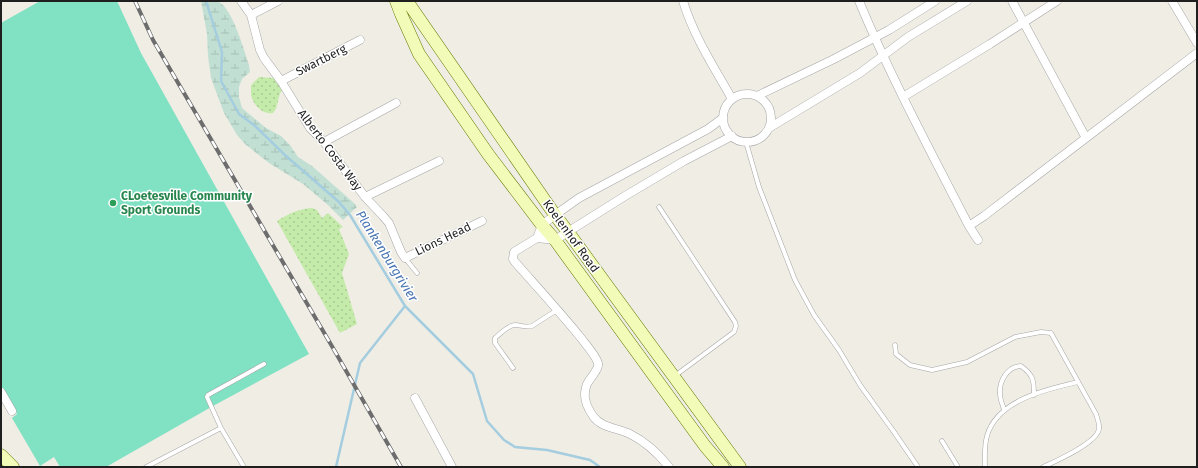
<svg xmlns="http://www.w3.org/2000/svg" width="1198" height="468" viewBox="0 0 1198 468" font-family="'Fira Sans',sans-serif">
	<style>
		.grass { fill: url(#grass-dots) }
		.wetland { fill: url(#wetland-marsh) }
		.pitch { fill: #81e1c3 }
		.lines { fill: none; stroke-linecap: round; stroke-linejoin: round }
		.stream { stroke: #a4cddf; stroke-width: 2.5 }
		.lane-casing { stroke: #a6a6a6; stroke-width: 5 }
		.street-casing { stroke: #a6a6a6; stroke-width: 9 }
		.secondary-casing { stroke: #647a02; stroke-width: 13 }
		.lane { stroke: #fff; stroke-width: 4 }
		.street { stroke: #fff; stroke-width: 8 }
		.secondary { stroke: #f3fbb8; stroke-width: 12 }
		.rail-casing { stroke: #6d6d6d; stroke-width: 4 }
		.rail { stroke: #fff; stroke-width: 2.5; stroke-dasharray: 8; stroke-linecap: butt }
		.leisure-dot { fill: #2e9e5b; stroke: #fff; stroke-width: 1.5 }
		.labels { text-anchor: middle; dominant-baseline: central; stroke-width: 3; stroke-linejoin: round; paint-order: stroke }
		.street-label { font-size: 12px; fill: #1f1f1f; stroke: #fff }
		.leisure-label { font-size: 12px; font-weight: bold; fill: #27864d; stroke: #fff; text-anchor: start }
		.water-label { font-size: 13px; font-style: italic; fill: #4875b2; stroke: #fff }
	</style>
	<defs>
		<pattern id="grass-dots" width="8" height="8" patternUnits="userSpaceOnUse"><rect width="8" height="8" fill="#c5ebaa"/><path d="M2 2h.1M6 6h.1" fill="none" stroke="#a9c992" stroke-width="1.8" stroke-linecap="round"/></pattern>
		<pattern id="wetland-marsh" width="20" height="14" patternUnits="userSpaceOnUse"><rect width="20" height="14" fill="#c2dfd3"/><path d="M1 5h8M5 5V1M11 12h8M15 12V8" fill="none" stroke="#a6bfb5"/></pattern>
	</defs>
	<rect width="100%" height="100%" fill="#f0ede5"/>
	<path class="grass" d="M259,77L274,78L282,91L280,93L276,109L273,113C263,115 253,105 251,95C251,92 251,88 251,85Z
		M312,208L317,210L322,218L328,213L343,227L339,229L349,254L342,273L357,324L340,333L277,221C288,214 298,209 312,208Z"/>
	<path class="wetland" d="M201,1C206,1 212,0 217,1C232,6 244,50 249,65L250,72L242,79L239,87V97L242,108L266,128L281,136L290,145L298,157L312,166L354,203L357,207L343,220L328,205L303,184L269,163L245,144L237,135L224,113L211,78L208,56L207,34Z"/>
	<path class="pitch" d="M40,1H117L141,53L309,354L213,406L106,467H60L54,457L40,466L12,418L17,414L1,386V23Z"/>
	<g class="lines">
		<path class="stream" d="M206,1L222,52L221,81L239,114L254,125L286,156L339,202L350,215L405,306L473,374L487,421L504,440L515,447L547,450L590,460L600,467
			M336,467L360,363L405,306"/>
		<defs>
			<path id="lane" d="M746,142L759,187L795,280L814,315L839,350L860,385L894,432L918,467
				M659,207L735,322L736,326L734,332L676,375
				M405,258L417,273
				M895,345L896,354L910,365L932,370L967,362L1015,337L1041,332L1051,333L1096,414C1097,418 1100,424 1099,429C1097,443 1056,461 1043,467
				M513,368L495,343V338C500,334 508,325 515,325C521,325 526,328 532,326L557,310
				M1004,410C1003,405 1000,400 1000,394C999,381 1007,367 1021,366C1033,375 1034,379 1034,395
				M942,441L958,467
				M146,467L221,428
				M244,467L221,428L207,397L208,395L264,364
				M985,467C985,457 984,446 987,436C997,400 1047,389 1078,382"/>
			<path id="street" d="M241,1L251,15L260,50L264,58L281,81L310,128L324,142L365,197L383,216L389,223L401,252L405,258L482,221
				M683,1C694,37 714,67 732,99
				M859,1C891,78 931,152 969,226L978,240
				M1012,1L1086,138
				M1172,1L1197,43
				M251,15L278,1
				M281,81L360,40
				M723 118a24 24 0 1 1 48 0a24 24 0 1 1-48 0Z
				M757,96L834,59L889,30L935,1
				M903,97L990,44L1057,1
				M769,128L860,73L908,37L967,1
				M324,142L396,103
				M365,197L439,161
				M969,226L984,216L1197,53
				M537,238L555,240L625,196L684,161L732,136
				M1,392L12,411
				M415,398L452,467
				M669,467C658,453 646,442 630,434C618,428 601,428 593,416C586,406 582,396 587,384C589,380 593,376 595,372C597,369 599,367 598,363C595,354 586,345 581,338C560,312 537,287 515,262L513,259L514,252L537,238L542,225L555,215L579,198L708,129L723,118"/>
			<path id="secondary" d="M396,1L401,14L419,54L488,154L542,225L555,240L705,446L723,467
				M407,1L555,215L568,232L740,467
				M1,455L13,467"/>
		</defs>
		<use href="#lane" class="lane-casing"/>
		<use href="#street" class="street-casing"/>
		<use href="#secondary" class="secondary-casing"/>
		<use href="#lane" class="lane"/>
		<use href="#street" class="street"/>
		<use href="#secondary" class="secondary"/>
		<defs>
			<path id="rail" d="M135,1L153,40L333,348L401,467"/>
		</defs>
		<use href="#rail" class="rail-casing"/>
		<use href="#rail" class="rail"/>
	</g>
	<circle class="leisure-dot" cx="113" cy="203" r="4"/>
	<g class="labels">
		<g class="street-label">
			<text transform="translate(321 60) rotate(-27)">Swartberg</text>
			<text transform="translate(330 150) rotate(53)">Alberto Costa Way</text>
			<text transform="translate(571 236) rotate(54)">Koelenhof Road</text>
			<text transform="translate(443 239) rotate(-26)">Lions Head</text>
		</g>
		<g class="leisure-label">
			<text x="121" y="196">CLoetesville Community<tspan x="121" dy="14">Sport Grounds</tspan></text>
		</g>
		<g class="water-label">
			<text transform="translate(387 256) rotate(58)">Plankenburgrivier</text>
		</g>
	</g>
	<rect width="1198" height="468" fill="none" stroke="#1f1f1f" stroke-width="4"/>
</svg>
